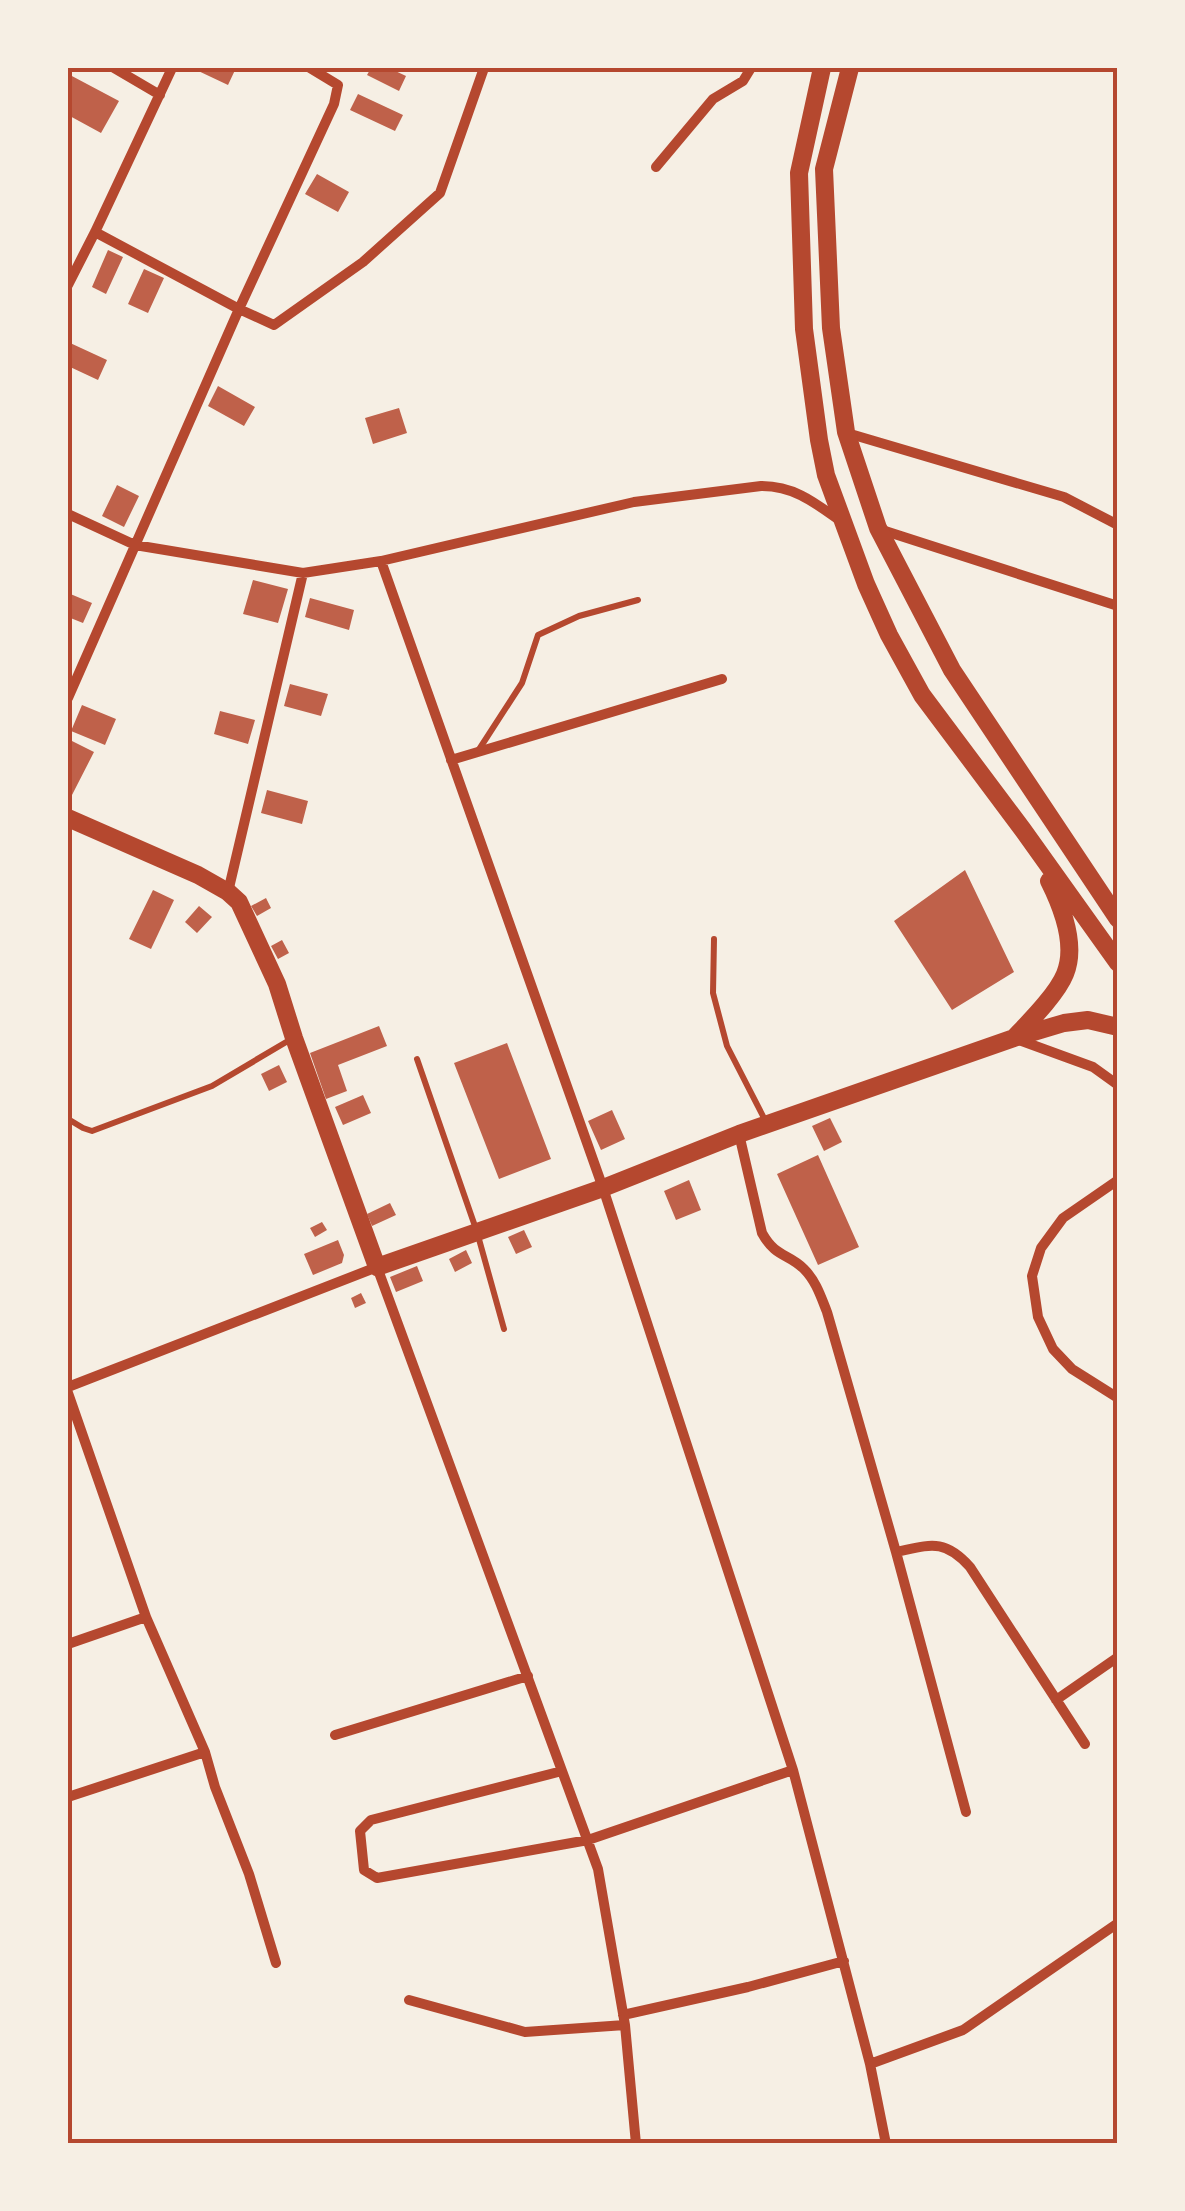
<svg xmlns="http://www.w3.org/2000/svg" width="1185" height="2211" viewBox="0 0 1185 2211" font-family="'Alegreya Sans',sans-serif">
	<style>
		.building { fill: #bf614a }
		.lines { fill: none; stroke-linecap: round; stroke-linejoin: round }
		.service { stroke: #b5482f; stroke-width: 6 }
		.minor { stroke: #b5482f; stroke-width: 10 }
		.secondary { stroke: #b5482f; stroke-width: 18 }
		.neatline { fill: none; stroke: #b5482f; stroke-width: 4 }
	</style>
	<rect width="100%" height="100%" fill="#f6efe4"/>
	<path class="building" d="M192,68H236L228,85Z
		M371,68H389L406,76L399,91L367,75Z
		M70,75L119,101L101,133L68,115V79Z
		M358,94L403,115L395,131L350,110Z
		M317,174L349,192L338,212L305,194Z
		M108,250L123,257L106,294L92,287Z
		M144,269L164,278L148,313L128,304Z
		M68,342L107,360L98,380L68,366Z
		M218,386L255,407L244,426L208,406Z
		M399,408L407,433L373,444L365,418Z
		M117,485L139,496L124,527L102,516Z
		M253,580L288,589L278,623L243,614Z
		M68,593L92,603L83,623L68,617Z
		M310,598L354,610L349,630L305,617Z
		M290,684L328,694L321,716L284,706Z
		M82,705L116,719L105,745L71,731Z
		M220,711L255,720L248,744L214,734Z
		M68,739L94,752L72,795L68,793Z
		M267,790L308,801L302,824L261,813Z
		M965,870L1014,972L952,1010L894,921Z
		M153,890L174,900L151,949L129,939Z
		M266,898L271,908L257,916L251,906Z
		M199,906L212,917L197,933L185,922Z
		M282,940L289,953L278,959L271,946Z
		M379,1026L387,1046L338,1065L347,1091L326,1099L310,1053Z
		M507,1043L551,1159L499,1179L454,1063Z
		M279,1065L287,1082L269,1091L261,1074Z
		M363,1095L371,1113L343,1125L335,1107Z
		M612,1110L625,1139L601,1150L588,1121Z
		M830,1118L842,1142L824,1151L812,1126Z
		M818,1155L859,1247L818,1265L777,1174Z
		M689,1180L701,1210L676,1220L664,1191Z
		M390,1203L396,1215L372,1226L367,1214Z
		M322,1222L327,1230L315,1237L310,1228Z
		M524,1230L532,1247L516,1254L508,1237Z
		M338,1240L344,1255L342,1263L313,1275L304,1254Z
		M466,1250L472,1263L455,1272L449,1259Z
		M417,1266L423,1281L396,1292L390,1277Z
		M361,1293L366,1303L355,1308L351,1298Z"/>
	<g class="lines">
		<path class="service" d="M478,751L522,683L538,635L579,616L638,600
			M714,939L713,993L727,1046L766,1122
			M417,1059L477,1232L504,1329
			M68,1119L83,1128L92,1131L212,1086L293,1038"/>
		<path class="minor" d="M114,68L160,95
			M656,167L713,99L743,81L751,68
			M95,232L239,309L274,325L363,262L440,193L484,68
			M68,285L95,232L172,68
			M847,433L1064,497L1118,525
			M68,514L135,545L303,573L381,561L634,502L761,486C794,486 814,502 839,520
			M879,529L1118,606
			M381,561L603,1188L793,1770L870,2064L886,2144
			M68,698L239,309L334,104L338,85L310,68
			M451,760L722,679
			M228,892L303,573
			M1019,1040L1093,1067L1118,1085
			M739,1134L762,1233C776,1258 788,1253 804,1269C816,1281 821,1297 827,1312L896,1552L966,1812
			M1118,1180L1063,1218L1041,1248L1032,1276L1038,1317L1053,1349L1072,1369L1118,1398
			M68,1387L377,1267L598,1869L625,2025L636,2144
			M68,1393L146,1617L205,1752L215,1787L249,1874L276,1963
			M896,1552C930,1545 944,1538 970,1567L1085,1744
			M68,1644L146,1617
			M1056,1700L1118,1657
			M335,1735L528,1676
			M562,1771L371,1820L360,1831L364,1870L377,1878L588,1840L793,1770
			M68,1797L205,1752
			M409,2000L525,2032L625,2025
			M623,2015L748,1987L844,1961
			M870,2064L963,2030L1118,1923"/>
		<path class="secondary" d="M822,68L799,173L804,329L819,440L826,475L866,584L889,635L922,695L1023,830L1118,963
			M850,68L824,169L831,328L846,432L878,528L952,670L1118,919
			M68,818L198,875L228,892L239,902L277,984L294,1038L377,1267L603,1188L739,1134L1014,1038L1064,1023L1088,1020L1118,1027
			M1014,1038C1029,1022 1057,994 1065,974C1077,945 1062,907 1049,881"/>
	</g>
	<rect width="1185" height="2211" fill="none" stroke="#f6efe4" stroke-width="140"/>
	<rect x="70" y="70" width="1045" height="2071" class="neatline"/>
</svg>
